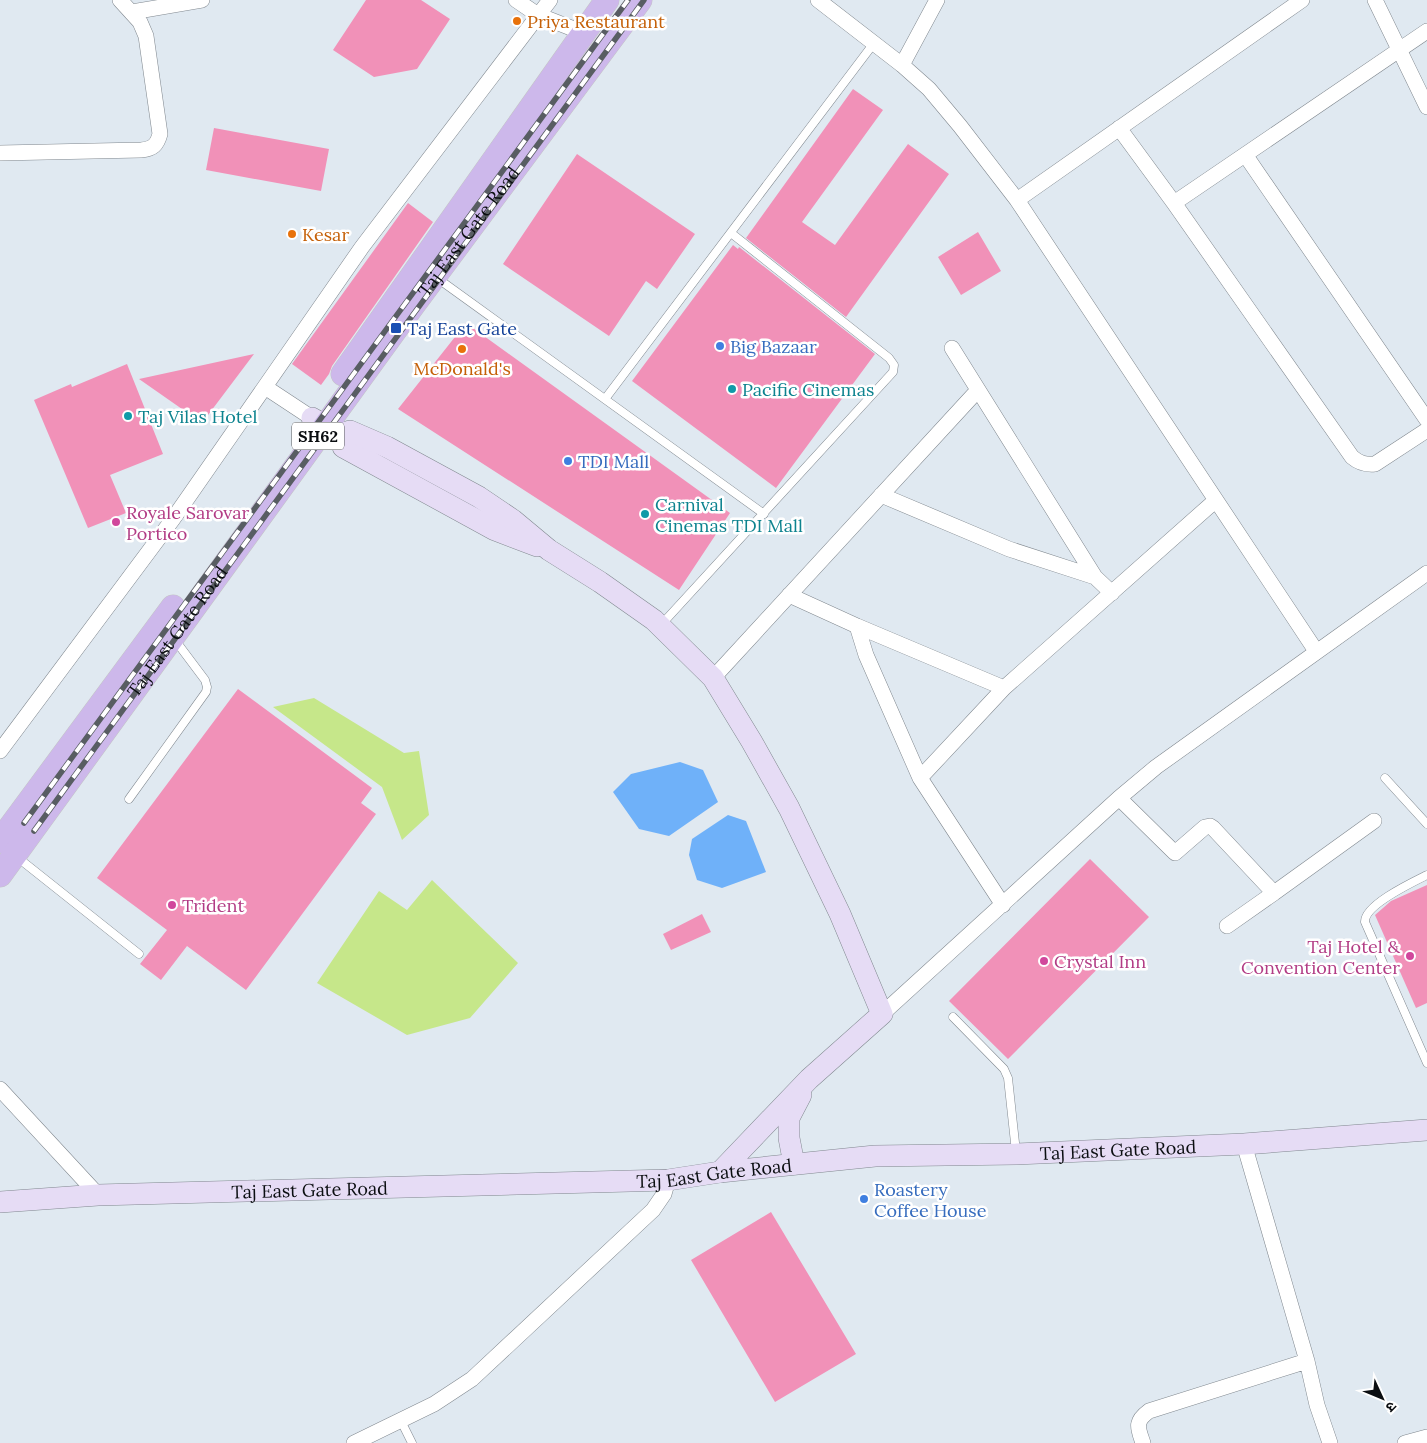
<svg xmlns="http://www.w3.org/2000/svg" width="1427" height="1443" viewBox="0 0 1427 1443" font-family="Lora,'Noto Sans Devanagari',serif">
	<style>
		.green { fill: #c6e78a }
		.water { fill: #6fb1f9 }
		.building { fill: #f191b8 }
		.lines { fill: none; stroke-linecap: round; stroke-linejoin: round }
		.lane-casing { stroke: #80888f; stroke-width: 9 }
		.street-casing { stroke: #80888f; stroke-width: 16 }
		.secondary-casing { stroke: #80888f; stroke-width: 22 }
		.primary-casing { stroke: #c4c5c6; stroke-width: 25 }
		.lane { stroke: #fff; stroke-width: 8 }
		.street { stroke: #fff; stroke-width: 15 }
		.secondary { stroke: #e6dcf5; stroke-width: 21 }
		.primary { stroke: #cdb8eb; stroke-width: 24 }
		.rail-casing { stroke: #585d62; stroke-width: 5.5 }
		.rail { stroke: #fff; stroke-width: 4; stroke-dasharray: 11; stroke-linecap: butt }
		.food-dot { fill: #e8710a; stroke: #fff; stroke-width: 2 }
		.transit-dot { fill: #1a4fb4; stroke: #fff; stroke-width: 2 }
		.shop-dot { fill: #3f7fe0; stroke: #fff; stroke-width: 2 }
		.culture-dot { fill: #0f9aa8; stroke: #fff; stroke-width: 2 }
		.hotel-dot { fill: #d1479c; stroke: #fff; stroke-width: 2 }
		.labels { text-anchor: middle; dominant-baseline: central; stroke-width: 5; stroke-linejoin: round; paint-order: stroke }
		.shield { fill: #fff; stroke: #545658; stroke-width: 1 }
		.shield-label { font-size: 16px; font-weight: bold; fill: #0b0e11 }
		.food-label { font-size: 18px; fill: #c56008; stroke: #fff; text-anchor: start }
		.street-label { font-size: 18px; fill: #0b0e11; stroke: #fff }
		.transit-label { font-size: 18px; fill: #164399; stroke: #fff; text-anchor: start }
		.shop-label { font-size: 18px; fill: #366cbe; stroke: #fff; text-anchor: start }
		.culture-label { font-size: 18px; fill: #0d838f; stroke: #fff; text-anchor: start }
		.hotel-label { font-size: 18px; fill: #b23c85; stroke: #fff; text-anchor: start }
	</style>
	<rect width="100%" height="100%" fill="#e0e9f1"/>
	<path class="green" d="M314,698L404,753L419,751L429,815L402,840L382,787L273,707Z
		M432,880L518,963L470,1018L407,1035L317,983L379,891L407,910Z"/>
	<path class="water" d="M680,762L703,770L718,802L669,836L639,829L613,792L631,774Z
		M728,815L746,821L766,872L722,888L697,880L689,855L692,839Z"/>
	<path class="building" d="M366,0H421L450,19L417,69L374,77L333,50Z
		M853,89L883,110L802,222L835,245L908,144L949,174L846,317L746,238Z
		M214,128L329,149L321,191L206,170Z
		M577,154L695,234L657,289L646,281L609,336L503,264Z
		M408,203L433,222L332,366L329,374L321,385L292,364Z
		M978,232L1001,271L961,295L938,257Z
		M733,245L738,249L739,247L875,354L776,488L632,381Z
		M466,323L730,513L679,590L398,409Z
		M254,354L202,423L139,379Z
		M127,364L163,454L110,475L126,513L88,528L34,400L71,384L72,387Z
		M238,689L372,788L361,803L376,814L246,990L187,946L161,980L140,964L167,930L97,878Z
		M1090,859L1149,917L1008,1059L949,1001Z
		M1427,885V1003L1416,1008L1375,915L1391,901Z
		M702,914L711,932L671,950L663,934Z
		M771,1212L856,1354L775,1402L691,1260Z"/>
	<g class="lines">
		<defs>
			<path id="lane" d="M437,278L764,514
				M605,399L874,43
				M661,625L893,372L894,365L889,358L731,233
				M1385,778L1427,824
				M129,799L206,692L207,687L205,680L175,640
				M17,857L139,954
				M1427,875C1413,882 1364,905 1365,922L1427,1063
				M953,1017L1004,1069L1008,1078L1016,1152
				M401,1421L412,1443"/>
			<path id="street" d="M516,0L538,15L584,33
				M818,0L902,65L929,89L960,126L1017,200L1316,651
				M1375,0L1427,107
				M132,12L202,0
				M902,65L937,0
				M1119,128L1174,203L1352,457C1359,463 1365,465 1375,464L1427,430
				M0,153L141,150C153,149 157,145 160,134L146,36L140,22L120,0
				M1246,156L1427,420
				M1017,200L1302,0
				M1174,203L1427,31
				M952,348L1095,577L1112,593
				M265,387L312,418
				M881,495L1009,549L1095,577
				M789,595L857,626L1004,688L1216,500
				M857,626L866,655L920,778L1003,905
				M713,678L978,390
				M0,751L173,519L362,247L550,0
				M920,778L1004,688
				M1119,798L1175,853L1205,827L1210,826L1213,828L1274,893L1374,821
				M1227,926L1274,893
				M882,1014L1119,798L1156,767L1427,573
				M0,1089L98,1195
				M1244,1144L1307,1361L1317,1405L1330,1443
				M354,1443L434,1404L472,1379L653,1210L664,1194L668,1180
				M1143,1443C1138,1428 1134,1422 1149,1411L1307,1361
				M1405,1443L1427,1437"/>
			<g id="secondary">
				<path d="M312,418L340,434L343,447L495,530L537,546"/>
				<path d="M340,434L350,431L387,447L479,497L513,520L549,550L600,582L654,620L713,678L752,742L789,808L840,914L882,1014L809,1079L720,1172"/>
				<path d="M794,1164L789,1138V1118L801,1095"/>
				<path id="s1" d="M0,1202L98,1195L668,1180L720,1172L875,1156L1016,1154L1244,1144L1427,1130"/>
			</g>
			<g id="primary">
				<path d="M343,374L607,0"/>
				<path d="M0,841L173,607"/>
				<path id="s2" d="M0,875L414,304L640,0"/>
			</g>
		</defs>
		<use href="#lane" class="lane-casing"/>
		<use href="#street" class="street-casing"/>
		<use href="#secondary" class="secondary-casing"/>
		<use href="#primary" class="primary-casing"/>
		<use href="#lane" class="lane"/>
		<use href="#street" class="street"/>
		<use href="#secondary" class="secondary"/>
		<use href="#primary" class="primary"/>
		<defs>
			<path id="rail" d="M24,823L628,0
				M34,831L644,0"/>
		</defs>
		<use href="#rail" class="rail-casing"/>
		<use href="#rail" class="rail"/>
	</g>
	<g class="food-dot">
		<circle cx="517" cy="21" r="5"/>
		<circle cx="292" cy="234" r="5"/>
		<circle cx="462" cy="349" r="5"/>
	</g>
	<rect class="transit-dot" x="390" y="322" width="12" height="12" rx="2.5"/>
	<g class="shop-dot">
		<circle cx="720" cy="346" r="5"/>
		<circle cx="568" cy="461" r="5"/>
		<circle cx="864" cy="1199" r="5"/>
	</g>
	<g class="culture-dot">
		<circle cx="732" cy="389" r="5"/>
		<circle cx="128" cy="416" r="5"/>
		<circle cx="645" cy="514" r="5"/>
	</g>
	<g class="hotel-dot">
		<circle cx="116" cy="522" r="5"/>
		<circle cx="172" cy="905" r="5"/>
		<circle cx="1410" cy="956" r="5"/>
		<circle cx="1044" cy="961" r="5"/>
	</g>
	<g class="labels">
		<rect class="shield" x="292" y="422.5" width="52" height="27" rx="4"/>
		<g class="shield-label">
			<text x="318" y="436">SH62</text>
		</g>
		<g class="food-label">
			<text x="527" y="21">Priya Restaurant</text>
			<text x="302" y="234">Kesar</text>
			<text x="462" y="368" text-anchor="middle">McDonald's</text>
		</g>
		<g class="street-label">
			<text stroke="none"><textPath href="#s2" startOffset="796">Taj East Gate Road</textPath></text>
			<text stroke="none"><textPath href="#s2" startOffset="301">Taj East Gate Road</textPath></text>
			<text stroke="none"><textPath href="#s1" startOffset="1120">Taj East Gate Road</textPath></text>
			<text stroke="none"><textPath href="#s1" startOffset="715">Taj East Gate Road</textPath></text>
			<text stroke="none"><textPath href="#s1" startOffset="310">Taj East Gate Road</textPath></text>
		</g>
		<g class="transit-label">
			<text x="407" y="328">Taj East Gate</text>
		</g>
		<g class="shop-label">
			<text x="730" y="346">Big Bazaar</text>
			<text x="578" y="461">TDI Mall</text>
			<text x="874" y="1189">Roastery<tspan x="874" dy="21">Coffee House</tspan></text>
		</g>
		<g class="culture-label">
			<text x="742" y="389">Pacific Cinemas</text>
			<text x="138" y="416">Taj Vilas Hotel</text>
			<text x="655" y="504">Carnival<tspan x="655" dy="21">Cinemas TDI Mall</tspan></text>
		</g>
		<g class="hotel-label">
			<text x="126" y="512">Royale Sarovar<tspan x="126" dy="21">Portico</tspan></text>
			<text x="182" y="905">Trident</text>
			<text x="1400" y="946" text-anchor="end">Taj Hotel &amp;<tspan x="1400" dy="21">Convention Center</tspan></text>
			<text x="1054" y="961">Crystal Inn</text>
		</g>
	</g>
	<g transform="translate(1382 1398) rotate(134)" stroke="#ffffff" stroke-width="4" paint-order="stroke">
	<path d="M0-4L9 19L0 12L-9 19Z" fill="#0b0e11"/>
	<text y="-8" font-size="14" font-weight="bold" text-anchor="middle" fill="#0b0e11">उ</text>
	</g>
</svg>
